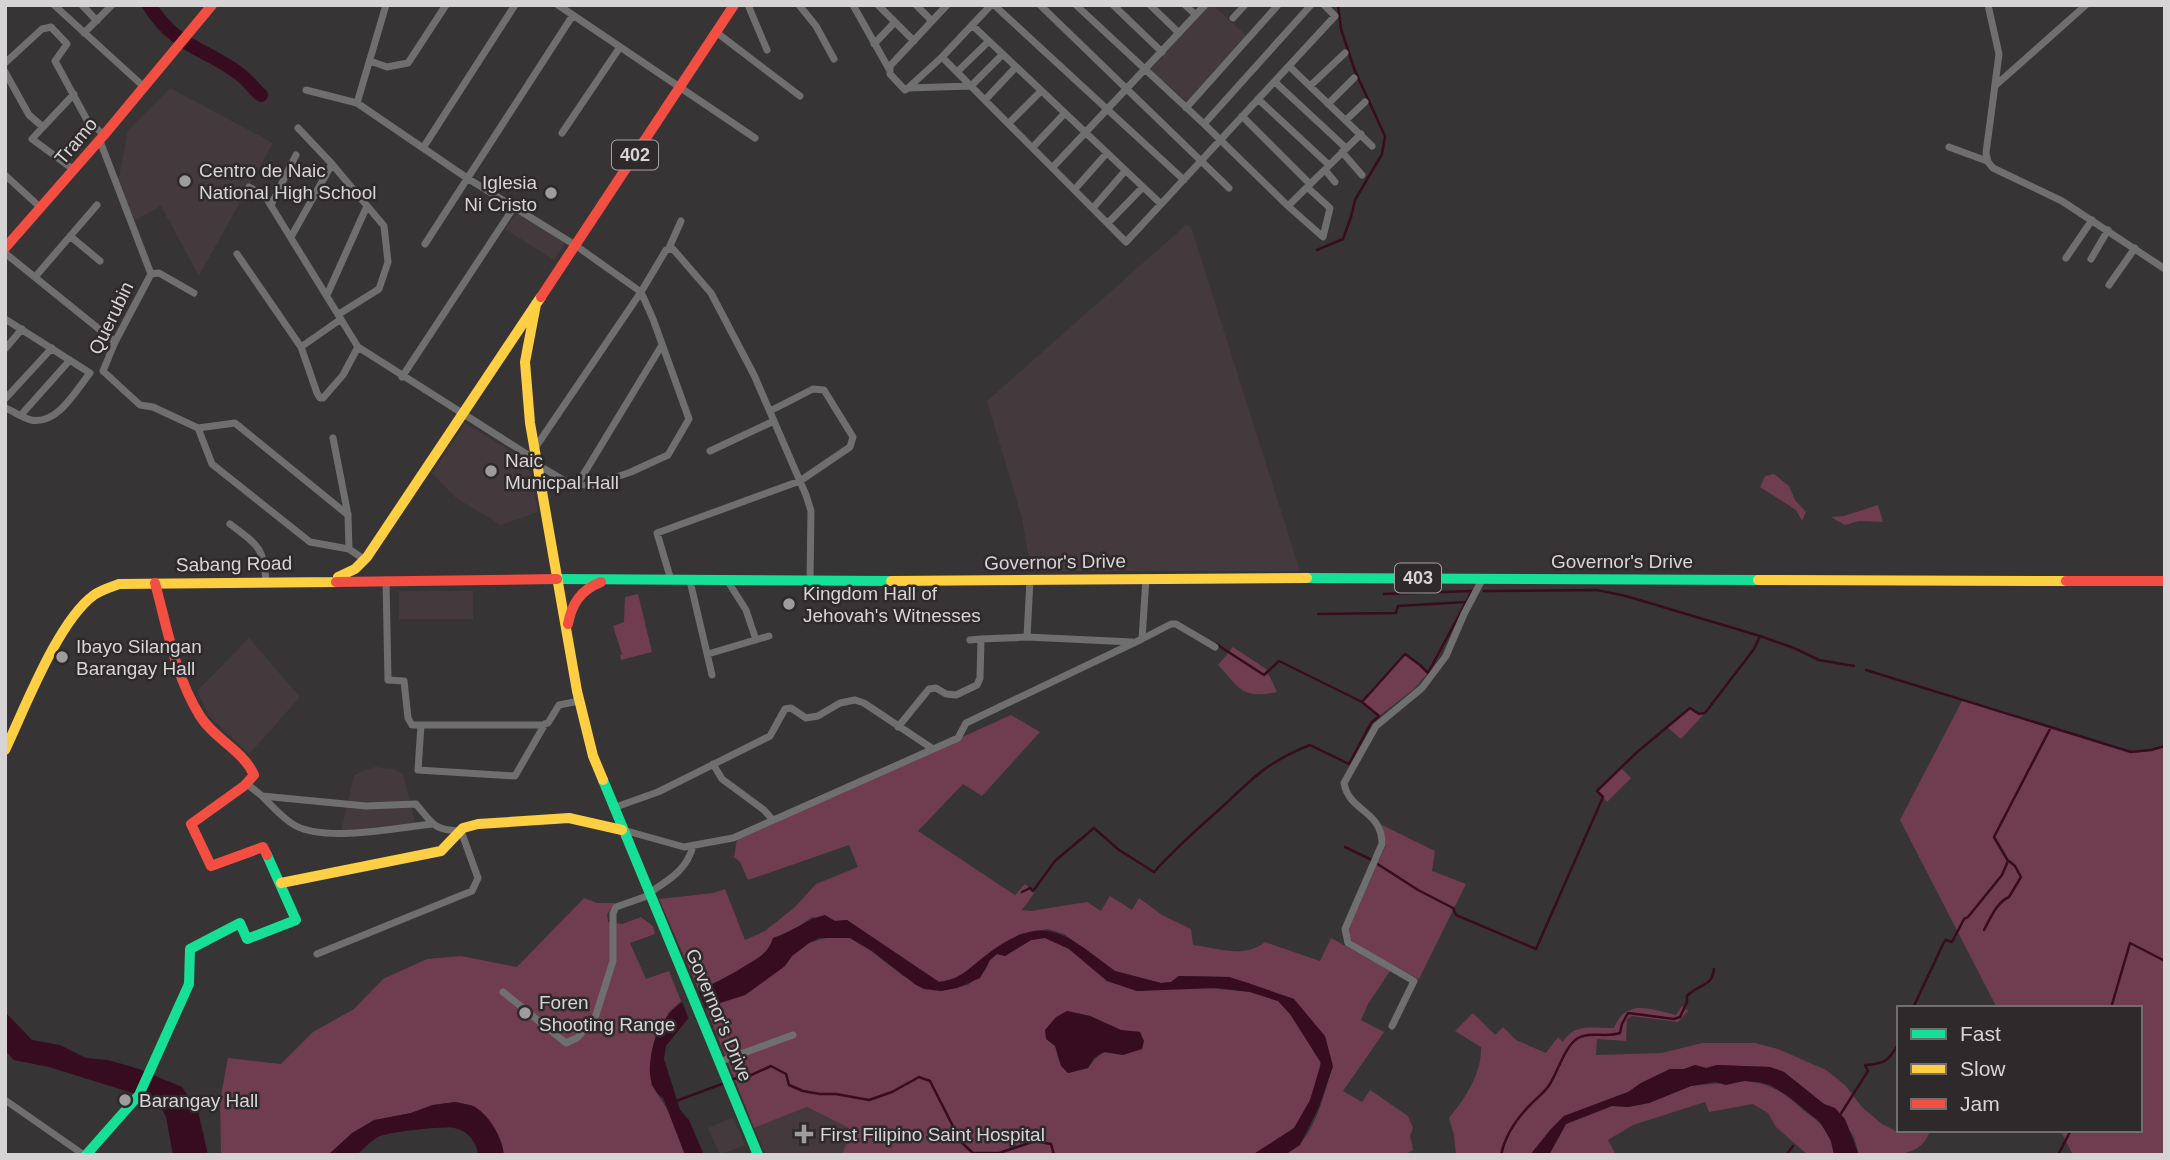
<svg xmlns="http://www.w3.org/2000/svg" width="2170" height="1160" viewBox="0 0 2170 1160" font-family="Helvetica,sans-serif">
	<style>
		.built { fill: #44393c }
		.green { fill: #6f3d4f; fill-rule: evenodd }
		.water { fill: #370c1f }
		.pier { fill: #373435 }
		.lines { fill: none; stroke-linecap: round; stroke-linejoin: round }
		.stream { stroke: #370c1f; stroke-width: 2.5 }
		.river { stroke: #370c1f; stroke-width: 14 }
		.street { stroke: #6f6f6f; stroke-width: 7 }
		.fast { stroke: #16e098; stroke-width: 10 }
		.slow { stroke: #ffcf43; stroke-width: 10 }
		.jam { stroke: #f24e42; stroke-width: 10 }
		.poi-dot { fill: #9f9c9d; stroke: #2e292b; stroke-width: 2.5 }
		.labels { text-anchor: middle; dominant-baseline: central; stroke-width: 5; stroke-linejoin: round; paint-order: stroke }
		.shield { fill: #2e292b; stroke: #a4a1a2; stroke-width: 2 }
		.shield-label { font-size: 18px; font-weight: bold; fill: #d7d4d5 }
		.street-label { font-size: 19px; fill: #d7d4d5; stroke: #2e292b }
		.poi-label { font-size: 19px; fill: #d7d4d5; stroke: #2e292b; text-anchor: start }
	</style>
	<rect width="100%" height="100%" fill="#373435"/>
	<path class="built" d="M1208,5H1213L1248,37L1189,103L1150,70Z
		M170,88L273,143L199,276L161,206L135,220L118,182L128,130Z
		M517,213L566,241L554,260L505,229Z
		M1186,225L1191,227L1300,571H1031L1022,518L987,401Z
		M465,423L528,462L538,512L501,525L456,498L432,473Z
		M399,591H473V619H399Z
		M249,638L300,697L249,754L209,716L197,691Z
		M374,767L394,769L403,774L416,826L341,832L354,775Z
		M807,1107L847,1127L854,1140L846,1144L842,1155H766L754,1128Z
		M733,1117L745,1145L720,1155L708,1128Z"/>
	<path class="green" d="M1774,474L1789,486L1795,500L1806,512L1802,521L1796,510L1760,487L1765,476Z
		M1878,505L1883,522L1859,521L1845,525L1831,517L1844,516Z
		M638,594L652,652L621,660L620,655L622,654L613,626L624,622L625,597Z
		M1233,647L1266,669L1277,692C1241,699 1241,689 1218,665Z
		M1405,654L1420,665L1428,673L1414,689L1379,716L1362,702Z
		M1963,699L2131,752L2151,750L2165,746V1155H2073L2060,1130H2140V1008H1997L1900,820Z
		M1690,708L1699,714L1705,713L1681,739L1667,727Z
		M1011,715L1040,732L982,796L963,784L918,831L1015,895L1025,884L1035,892L1022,910L1031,911L1087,902L1101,911L1110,896L1132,910L1139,898L1162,915L1191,929L1193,945C1218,948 1244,959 1265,942L1320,961L1331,938L1390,971L1368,1004L1361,1020L1384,1032L1343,1091L1362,1102L1370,1090L1408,1116L1413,1128L1410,1136L1413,1150L1404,1155H1284C1315,1142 1323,1095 1333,1066L1294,999L1229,977L1179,976L1171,982L1161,983L1115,971L1064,934L1048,929L1020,934L960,977L939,982L847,920L835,921L812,917L797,928L773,938C765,966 721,977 699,991L659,899L713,893L725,889L745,940L765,931L795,907L816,884L858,867L849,845L748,880L740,862L734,857L737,839Z
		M1621,768L1631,778L1607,802L1597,791Z
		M1382,825L1435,851L1432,871L1466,884L1419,979L1355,945L1349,937L1348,930L1386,845Z
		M584,898L597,903H615L607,914L608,922L622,924L641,917L653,926L655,934L630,943L646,979L669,971L681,1001L668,1013L651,1084L671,1115L685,1155H502L487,1118L473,1106L455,1102L432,1105L411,1113L376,1120L328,1155H221L220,1101L228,1058L281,1064L313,1032L354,1009L383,979L427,959L461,956L517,967Z
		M833,936L850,938L871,951L903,976L941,991L968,985L985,971L990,960L997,954L1005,956L1031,940L1045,938L1069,949L1107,981L1137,991L1198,987L1250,992L1278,1001L1290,1014L1319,1056C1325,1075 1306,1114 1294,1128C1284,1139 1265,1148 1252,1155H842L846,1144L854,1140L847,1127L807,1107L754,1128L706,1008L745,995L785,966L792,956L809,943ZM1067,1011L1090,1016L1121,1030L1140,1032L1123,1055C1101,1049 1101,1052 1088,1068L1068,1073C1048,1054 1059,1033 1067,1011Z
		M1682,1006L1688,1011L1678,1022L1632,1016L1627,1019L1626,1041L1597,1039L1596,1055L1662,1053L1702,1043H1755L1778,1049L1826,1070L1845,1085L1862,1107L1882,1124L1896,1131L1930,1130C1922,1160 1885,1155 1859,1155L1854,1137L1835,1108L1824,1104L1784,1072L1770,1067L1717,1065L1706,1068L1695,1065L1684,1069H1670L1641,1083L1628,1092L1564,1116L1551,1129L1530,1155H1456L1454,1135L1449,1118C1465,1099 1482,1073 1481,1047L1455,1031L1473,1013L1495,1035L1503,1027L1516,1040L1546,1053L1558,1037L1563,1042C1574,1022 1595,1029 1614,1028C1626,998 1650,1009 1676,1015Z
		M1744,1081C1766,1083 1779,1089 1795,1103C1816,1122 1829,1123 1834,1155H1808L1776,1127L1768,1113L1753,1104L1709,1112L1705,1102L1633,1125L1608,1140L1616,1155H1549L1566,1124L1612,1106L1628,1107L1649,1103L1691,1086Z"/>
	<path class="water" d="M825,915L835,921L847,920L939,982C960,980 969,968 985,956C1044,910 1064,933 1115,971L1161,983L1171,982L1179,976L1229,977L1248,983L1294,999L1325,1036L1333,1066L1319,1107L1300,1145L1284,1155H1252L1294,1128L1310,1100L1321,1063L1290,1014L1278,1001L1250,992L1217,988L1137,991L1107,981L1069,949L1045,938L1031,940L1005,956L997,954L990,960L980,978L957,988L941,991L924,989L916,985L872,951L850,938H819L809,943L792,956L785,966L745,995L716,1004L691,1015L666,1046L664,1059L680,1110L689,1120L704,1155H685L663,1098C652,1091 649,1078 650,1065C655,999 701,995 748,964C760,957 769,952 773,938C792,933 805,919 825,915Z
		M1067,1011L1090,1016L1121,1030L1140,1032L1144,1041L1142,1049L1123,1055L1104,1052L1094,1058L1088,1068L1068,1073L1061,1066L1055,1046L1046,1039L1045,1030L1056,1017Z
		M5,1012L32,1040L60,1045L86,1058L108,1060L139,1069L182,1087L198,1111L208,1155H173L166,1117L158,1101L49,1067L14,1060L5,1051Z
		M1695,1065L1706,1068L1717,1065L1770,1067L1784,1072L1824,1104L1835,1108L1845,1119L1859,1155H1834L1831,1141L1820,1122L1788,1096L1770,1085L1759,1082L1744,1081L1726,1085L1715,1082L1691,1086L1649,1103L1628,1107L1612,1106L1566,1124L1549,1155H1530L1551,1129L1564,1116L1628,1092L1641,1083L1670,1069H1684Z
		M455,1102C461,1103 467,1104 473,1106C488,1113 503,1138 504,1155H478C477,1142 467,1130 454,1128C443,1126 389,1132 378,1137C371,1141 363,1149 357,1155H328L352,1133L374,1120L411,1113L433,1105Z"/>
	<path class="pier" d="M697,988L707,1011L690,1022L681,999Z"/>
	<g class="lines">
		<path class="stream" d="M1317,250L1343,239L1351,217L1355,200L1382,154L1385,136L1355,71L1341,29L1338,5
			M1484,591L1597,590L1626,596L1760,636L1794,648L1819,660L1854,666
			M1384,594L1472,591
			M1318,614L1396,613L1398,606L1466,602
			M1866,670L2131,752L2151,750L2165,746
			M1362,702L1405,654L1420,665L1428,673L1472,591
			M1345,847L1372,860
			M1376,863L1418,890L1453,908L1456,915L1536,949L1603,797L1597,791L1636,753L1690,708L1699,714L1705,713L1754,649L1760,636
			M1022,892L1030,888L1033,891L1055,861L1094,828L1119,850L1154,872C1175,849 1197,829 1221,808C1253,778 1267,762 1310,745L1349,764L1371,723L1379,716L1362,702L1279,661L1264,675L1216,644
			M1984,930C1991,917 1997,902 2009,897L2021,877L2015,866L2009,861
			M1913,1008L1944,942L1946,940L1952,942L1964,919L1968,917L2002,875L2008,861L1994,837L2051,727
			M2111,1008L2130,943L2165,961
			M733,1079L749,1076L771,1066L786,1074L789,1085L803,1091L820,1094H836L869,1100L892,1092L919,1077L930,1081L961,1142L973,1153H999L1035,1141L1051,1144L1054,1155
			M676,1101L722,1084
			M1840,1115L1868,1071L1865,1065C1886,1064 1889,1060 1899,1043
			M1501,1155C1505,1135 1517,1118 1531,1104C1537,1098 1545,1092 1550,1084C1558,1071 1565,1046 1578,1038C1589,1031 1606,1038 1620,1033L1622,1024L1628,1013L1674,1019L1680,1017L1687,1002V996C1700,983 1712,987 1714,969
			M1786,1155L1793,1146
			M2058,1155L2071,1130"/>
		<path class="river" d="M149,5C174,46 202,47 237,72C246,78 253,88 261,95"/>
		<path class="street" d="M54,5L143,86
			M82,5L97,21
			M558,5L755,138
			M748,5L767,50
			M799,5L816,26L834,59
			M853,5L889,69
			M878,5L914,41
			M916,5L932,21
			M947,5L890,66V74L905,90L908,88L942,57L991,5
			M994,5L1184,180
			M1040,5L1229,188
			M1076,5L1204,124L1288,206L1361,134
			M1113,5L1162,52
			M1150,5L1179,33
			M1185,5L1196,15
			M1988,5L1999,54L1986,153L1988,162L1993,168L2062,201L2165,269
			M1233,18L1245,5
			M972,25L1161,204
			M716,32L800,96
			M84,33L112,5
			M874,44L895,22
			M942,57L1126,242L1335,16L1324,5
			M370,61L387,67L408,63L446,5
			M5,63L42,29L51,27L67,44L55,61L87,120L104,135
			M1289,66L1372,146
			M5,72L29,115L43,127L74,94
			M957,72L989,41
			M1275,82L1346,148
			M1996,85L2086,5
			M1310,86L1345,53
			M908,88L971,86L1002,55
			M306,90L357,103L467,178L575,245L641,292L653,319L689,419L668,455L631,472L590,486L565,481L538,465
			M1258,99L1329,165
			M985,100L1016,67
			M357,103L386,5
			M1328,104L1354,78
			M1186,108L1278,5
			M1242,116L1310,184
			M1346,120L1365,102
			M1009,123L1041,91
			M1204,124L1311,5
			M43,127L32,139L74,170
			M298,128L332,164
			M562,133L620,47
			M100,141L151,274L115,342L103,371L140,405L153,407L198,428L212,464L310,542L349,549
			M1033,147L1064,114
			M1949,147L1987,161
			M423,148L515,5
			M1342,152L1362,175
			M1053,167L1205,5
			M1325,170L1335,182
			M5,175L41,208
			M249,187L265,196L358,347L536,460
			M1075,189L1106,154
			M271,205L296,155
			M1288,206L1323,237L1330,208L1307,187
			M1093,208L1125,171
			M1108,223L1143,187
			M70,236L100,261
			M291,237L332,164L384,226L388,262L379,289L339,314
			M425,244L573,15
			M669,248L681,221
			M5,253L115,342
			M237,254L301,347L341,319
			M2066,258L2092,220
			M2091,259L2108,230
			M151,274L159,273L194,293
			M35,277L97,205
			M2109,285L2135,248
			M327,295L367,206
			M5,319L90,373C76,390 58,425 31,420C23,418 13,411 5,408
			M301,347L317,393L320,398H323L343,375L358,347
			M5,349L22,329
			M402,377L514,207
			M5,399L52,348
			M21,415L70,360
			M198,428L235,423L348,515
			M333,438L348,515L349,549L365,560
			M535,448L641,292L666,250L673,249L711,293L754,375L806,495L811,511L810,581
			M710,451L774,421
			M577,485L662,345
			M230,524C257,545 264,546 266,582
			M386,580L388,680L404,681L408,718L412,725H543L548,723L559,705L579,701
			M671,580L657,533L800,481L850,447L853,437L824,390L813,389L770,411
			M727,580L746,610L756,640
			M690,581L712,675
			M1027,637L1132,642
			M1142,639L1171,624H1176L1215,647
			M970,640L981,639
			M708,654L769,636
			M421,725L418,770L515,776L545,724
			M898,727L929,689L936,688L946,694L956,695L977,685L980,678L981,639L1027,637L1030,580
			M713,764L722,779L764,810L772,819
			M247,784L262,796L366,806L416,804C433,824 433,830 461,831L478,878L472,891L317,954
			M263,797C273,807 283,819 296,826C327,842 397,828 432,824
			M613,808L658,792L770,736L785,709L791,708L806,718L818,716L840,703L855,700L864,703L933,749
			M623,830L684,847L733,838L958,738L966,723L1142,639L1146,578
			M649,893C669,880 687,870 693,846
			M503,992L566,1043L577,1038L595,1018L613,961V913L616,907L650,895
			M1392,1026L1414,981L1348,943L1345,929L1382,844C1382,810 1349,812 1344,783L1376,726L1422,688L1446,656L1464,614L1483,578
			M719,1062L793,1035
			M5,1100L84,1155"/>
		<path class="fast" d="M1307,578L1758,580
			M557,579L891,581
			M603,780L758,1155
			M86,1155L139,1095L189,984L190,949L240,923L247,939L296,920L267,855"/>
		<path class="slow" d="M541,297L536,304L525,362L530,423L577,691L593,756L603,780
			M338,577L355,569L367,557L536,304
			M1758,580L2066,581
			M891,581L1307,578
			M5,750C25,708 58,621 94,595C101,590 111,587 119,584L336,582
			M281,883L441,851L463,828L478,824L569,818L622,830"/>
		<path class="jam" d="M5,248L104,135L212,5
			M541,297L734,5
			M2066,581H2165
			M336,582L557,579
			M155,583C167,627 175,676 200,716C214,739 243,750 254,775L244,786L191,824L211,866L263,847L267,855
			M568,624C572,603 581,590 601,582"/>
	</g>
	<g class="poi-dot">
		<circle cx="185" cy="181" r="7"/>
		<circle cx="551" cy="193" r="7"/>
		<circle cx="491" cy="471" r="7"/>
		<circle cx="789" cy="604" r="7"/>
		<circle cx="62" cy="657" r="7"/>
		<circle cx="525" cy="1013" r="7"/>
		<circle cx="125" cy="1100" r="7"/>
		<path d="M800.5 1123.5h7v7h7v7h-7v7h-7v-7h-7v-7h7z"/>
	</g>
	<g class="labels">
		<g class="shield">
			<rect x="612" y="140.5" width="46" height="29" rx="5"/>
			<rect x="1395" y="563.5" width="46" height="29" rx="5"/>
		</g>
		<g class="shield-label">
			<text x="635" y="155">402</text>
			<text x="1418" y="578">403</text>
		</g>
		<g class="street-label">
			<text transform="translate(76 141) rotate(-50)">Tramo</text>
			<text transform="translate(111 318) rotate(-64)">Querubin</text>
			<text x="1622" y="561">Governor's Drive</text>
			<text transform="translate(1055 562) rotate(-1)">Governor's Drive</text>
			<text transform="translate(234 564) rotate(-1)">Sabang Road</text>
			<text transform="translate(719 1015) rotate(67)">Governor's Drive</text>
		</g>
		<g class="poi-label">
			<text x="199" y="170">Centro de Naic<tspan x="199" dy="22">National High School</tspan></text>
			<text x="537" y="182" text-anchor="end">Iglesia<tspan x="537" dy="22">Ni Cristo</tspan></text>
			<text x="505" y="460">Naic<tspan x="505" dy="22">Municpal Hall</tspan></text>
			<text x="803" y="593">Kingdom Hall of<tspan x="803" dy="22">Jehovah's Witnesses</tspan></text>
			<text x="76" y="646">Ibayo Silangan<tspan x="76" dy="22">Barangay Hall</tspan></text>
			<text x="539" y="1002">Foren<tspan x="539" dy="22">Shooting Range</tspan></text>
			<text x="139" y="1100">Barangay Hall</text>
			<text x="820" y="1134">First Filipino Saint Hospital</text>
		</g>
	</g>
	<rect width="2170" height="1160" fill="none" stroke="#d7d4d5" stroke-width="14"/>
	<rect x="1897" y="1006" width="245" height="126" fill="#2e292b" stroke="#726d6f" stroke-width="2"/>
	<rect x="1911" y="1029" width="35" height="10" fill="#16e098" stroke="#726d6f" stroke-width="2"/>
	<text x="1960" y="1041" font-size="21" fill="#d7d4d5">Fast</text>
	<rect x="1911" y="1064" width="35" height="10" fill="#ffcf43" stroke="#726d6f" stroke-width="2"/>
	<text x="1960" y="1076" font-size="21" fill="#d7d4d5">Slow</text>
	<rect x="1911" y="1099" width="35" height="10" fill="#f24e42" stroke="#726d6f" stroke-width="2"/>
	<text x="1960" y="1111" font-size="21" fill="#d7d4d5">Jam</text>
</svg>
